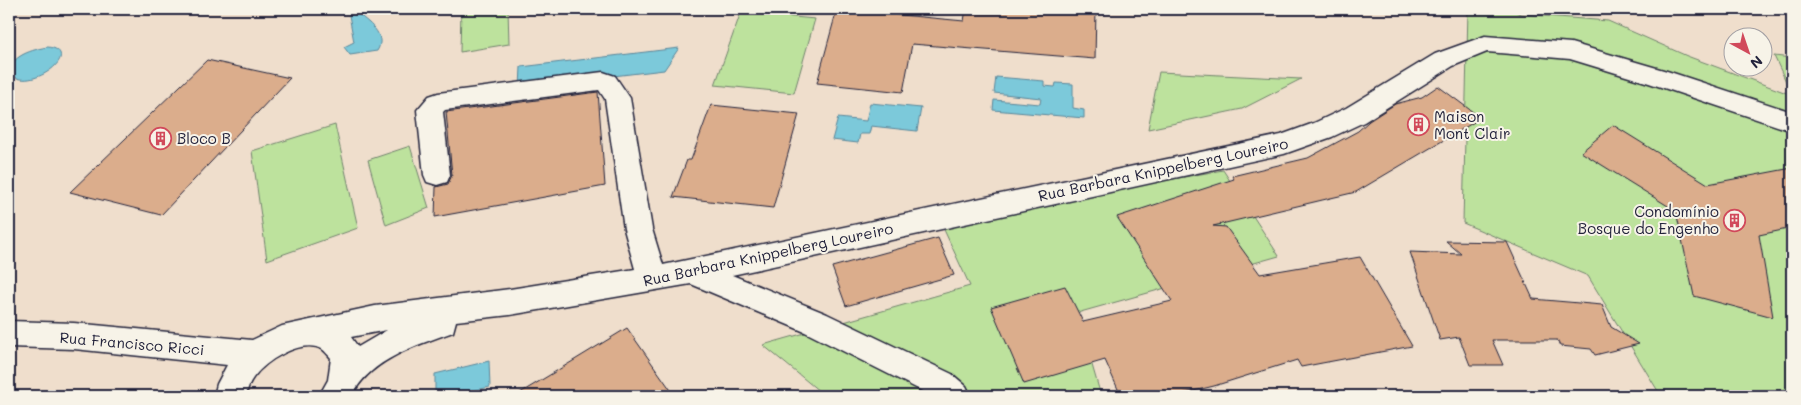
<svg xmlns="http://www.w3.org/2000/svg" width="1801" height="405" viewBox="0 0 1801 405" font-family="Mali,sans-serif">
	<style>
		.green { fill: #bde29d; stroke: #70826c }
		.water { fill: #7cc9da; stroke: #58869a }
		.building { fill: #dbad8c; stroke: #22223b }
		.lines { fill: none; stroke-linecap: round; stroke-linejoin: round }
		.minor-casing { stroke: #22223b; stroke-width: 3 }
		.minor { fill: #f7f3e8; fill-rule: evenodd }
		.labels { text-anchor: middle; dominant-baseline: central; stroke-width: 4; stroke-linejoin: round; paint-order: stroke }
		.poi-label { font-size: 15px; fill: #22223b; stroke: #f7f3e8; text-anchor: start }
		.street-label { font-size: 15px; fill: #22223b; stroke: #f7f3e8 }
	</style>
	<rect width="100%" height="100%" fill="#efdecc"/>
	<filter id="ink" filterUnits="userSpaceOnUse"><feTurbulence type="fractalNoise" baseFrequency=".02" numOctaves="2"/><feDisplacementMap in="SourceGraphic" scale="10" xChannelSelector="R" yChannelSelector="G"/><feConvolveMatrix kernelMatrix="1 2 1 2 8 2 1 2 1" color-interpolation-filters="sRGB"/></filter>
	<g filter="url(#ink)">
		<path class="green" d="M461,9H508L509,44L460,52Z
			M1468,9H1511L1520,14L1608,21L1687,56L1792,95V396H1661L1588,276L1463,223Z
			M741,12L815,19L794,93L715,85Z
			M1774,56L1792,58V89L1789,88Z
			M1159,72L1301,79L1242,109L1148,129Z
			M335,125L358,228L267,260L252,151Z
			M410,146L429,208L386,225L368,160Z
			M1223,170L1279,256L1077,313L1101,396H825L763,345L970,286L940,221Z"/>
		<path class="water" d="M356,12C367,22 388,34 377,51L350,55L344,47L354,42L349,15Z
			M48,47C85,52 30,94 10,74C8,56 34,49 48,47Z
			M679,48L664,70L520,87L521,67Z
			M996,77L1044,81V86L1055,87L1056,83L1073,84V108L1084,110V118L993,110L994,100L1040,104L1041,98L994,93Z
			M870,103L921,108L917,131L871,126L869,134H860L858,143L832,140L838,118L866,121Z
			M489,361L490,387L450,396H435V374Z"/>
		<path class="building" d="M837,9L964,21L966,9H1096L1095,59L912,44L903,92L817,83Z
			M207,60L290,78L161,215L70,192Z
			M1438,86L1481,118L1356,192L1213,226L1226,227L1260,274L1360,257L1412,346L1301,367L1297,360L1214,386L1173,396H1121L1105,360L1024,384L991,307L1065,286L1083,322L1172,301L1117,217L1234,179L1232,176L1308,158L1358,131L1369,121L1395,104L1422,97Z
			M598,92L605,186L435,217L436,187L448,184L452,175L446,112Z
			M711,105L799,114L773,208L673,197L687,160H691Z
			M1613,125L1708,184L1792,168V228L1759,235L1773,317L1694,296L1676,211L1581,152Z
			M938,238L954,275L846,306L832,267Z
			M1446,241L1507,242L1533,299L1602,305L1611,327L1639,344L1595,355L1591,349L1560,346L1557,340H1492L1503,365H1470L1459,337L1440,340L1410,252L1461,254Z
			M627,328L675,396H515L568,364Z"/>
		<g class="lines">
			<defs>
				<path id="minor" d="M1485,36L1571,43L1667,71L1792,112V131L1649,83L1570,59L1487,52L1453,66L1364,122L1332,137L1284,154L732,275L827,314L952,374L966,386L971,396H932L805,332L691,284L510,315L456,321L453,332C417,345 369,360 352,396H319L328,380L331,358C328,355 325,351 322,349C301,338 265,361 253,378C249,383 247,390 246,396H214L217,384L227,365L74,349L9,347V321L74,323L252,340L282,326L375,306L510,289L635,269L624,229L605,99L599,90L445,110L443,112L450,175L447,182L437,185L427,182L424,175L417,110L429,96L438,93L603,72L615,76L630,98L652,229L663,265L1281,135L1314,123L1346,108L1435,54ZM387,330L358,347L351,337Z"/>
			</defs>
			<use href="#minor" class="minor-casing"/>
			<use href="#minor" class="minor"/>
		</g>
	</g>
	<defs>
		<symbol id="building-ring" viewBox="-11 -11 22 22"><circle r="9.5" fill="#f7f3e8" stroke="#d1495b" stroke-width="1.5"/><path d="M-4-6H4V6H1V3H-1V6H-4ZM-2.5-4.3h1.7v1.8h-1.7ZM.8-4.3h1.7v1.8H.8ZM-2.5-1h1.7V.8h-1.7ZM.8-1h1.7V.8H.8Z" fill="#d1495b"/></symbol>
	</defs>
	<g fill-rule="evenodd">
		<use href="#building-ring" x="1406" y="112" width="25" height="25"/>
		<use href="#building-ring" x="148" y="126" width="25" height="25"/>
		<use href="#building-ring" x="1722" y="208" width="25" height="25"/>
	</g>
	<g class="labels">
		<g class="poi-label">
			<text x="1434" y="116">Maison<tspan x="1434" dy="17">Mont Clair</tspan></text>
			<text x="177" y="138">Bloco B</text>
			<text x="1719" y="211" text-anchor="end">Condomínio<tspan x="1719" dy="17">Bosque do Engenho</tspan></text>
		</g>
		<g class="street-label">
			<text transform="translate(1163 169) rotate(-12)">Rua Barbara Knippelberg Loureiro</text>
			<text transform="translate(768 254) rotate(-12)">Rua Barbara Knippelberg Loureiro</text>
			<text transform="translate(132 343) rotate(5)">Rua Francisco Ricci</text>
		</g>
	</g>
	<rect width="1801" height="405" fill="none" stroke="#f7f3e8" stroke-width="30"/>
	<rect x="15" y="15" width="1771" height="375" fill="none" stroke="#22223b" stroke-width="2" filter="url(#ink)"/>
	<g transform="translate(1748 52) rotate(140)"><circle r="24" fill="#f7f3e8" stroke="#a29fa3"/>
	<path d="M0-4L9 19L0 12L-9 19Z" fill="#d1495b"/>
	<text y="-8" font-size="14" font-weight="bold" text-anchor="middle" fill="#22223b">N</text>
	</g>
</svg>
